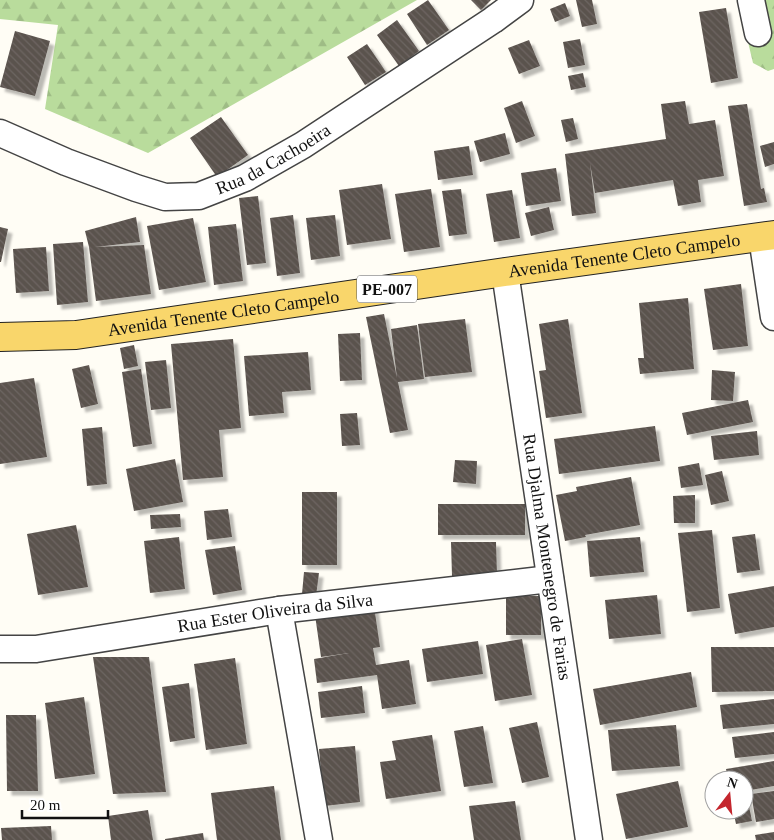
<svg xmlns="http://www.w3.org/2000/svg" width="774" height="840" viewBox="0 0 774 840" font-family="Georgia,serif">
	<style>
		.forest { fill: url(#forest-firs) }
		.building { fill: url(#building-back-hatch); filter: url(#shadow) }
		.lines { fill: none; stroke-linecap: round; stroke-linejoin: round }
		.street-casing { stroke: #444; stroke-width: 29 }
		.primary-casing { stroke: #222; stroke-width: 30 }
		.street { stroke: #fff; stroke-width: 26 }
		.primary { stroke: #f9d66b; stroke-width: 28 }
		.labels { text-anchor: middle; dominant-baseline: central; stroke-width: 5; stroke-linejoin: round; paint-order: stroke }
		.shield { fill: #fff; stroke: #585858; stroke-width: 1 }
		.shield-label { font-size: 16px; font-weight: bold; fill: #111 }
		.street-label { font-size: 18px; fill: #111; stroke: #fff }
	</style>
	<defs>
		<pattern id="forest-firs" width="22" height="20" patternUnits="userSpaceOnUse" patternTransform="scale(1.25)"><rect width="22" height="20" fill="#b9dc9c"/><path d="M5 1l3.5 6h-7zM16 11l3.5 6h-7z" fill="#9ebc85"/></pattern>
		<pattern id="building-back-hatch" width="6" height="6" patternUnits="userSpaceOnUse" patternTransform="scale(1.25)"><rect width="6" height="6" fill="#5a524d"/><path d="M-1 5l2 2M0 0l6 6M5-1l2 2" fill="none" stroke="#6d6662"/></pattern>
		<filter id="shadow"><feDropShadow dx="4.5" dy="4.5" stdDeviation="1" flood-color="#0004"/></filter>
	</defs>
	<rect width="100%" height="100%" fill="#fffdf5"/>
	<path class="forest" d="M0,0H417L148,153L45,109L58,25L0,19Z
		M738,0H774V69L768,71L753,63Z"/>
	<path class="building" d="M428,0L449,30L427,45L407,14Z
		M471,0H491L481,10Z
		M576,0H592L597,24L582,27Z
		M565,3L570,16L555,22L550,9Z
		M726,8L738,78L711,83L699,12Z
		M397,20L419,51L399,66L377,35Z
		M15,31L50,41L35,96L0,87Z
		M580,39L585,65L568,68L563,42Z
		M529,40L540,66L519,74L508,48Z
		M367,44L386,72L365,85L347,57Z
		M583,73L586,87L571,90L568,76Z
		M522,101L535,136L516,143L504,108Z
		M685,101L689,124L715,120L724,176L698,180L701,202L678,206L673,180L595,193L590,163L596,213L572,216L565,154L666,139L661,104Z
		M747,104L761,189L764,188L767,202L744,206L728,106Z
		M221,117L248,155L217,177L190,138Z
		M573,118L578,139L566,142L561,120Z
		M505,133L510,154L480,162L474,141Z
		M774,142V164L765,167L760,146Z
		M469,146L473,175L438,180L434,151Z
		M556,168L561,201L526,206L521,173Z
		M382,184L391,239L347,245L339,190Z
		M431,189L440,247L404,252L395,194Z
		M461,189L467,234L449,236L442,191Z
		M512,190L520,238L494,242L486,194Z
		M258,196L266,263L247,265L239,198Z
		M549,207L554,230L531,236L525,213Z
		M293,215L300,273L277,276L270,218Z
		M335,215L340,256L311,260L306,218Z
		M136,217L140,242L95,247L144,245L151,294L96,301L89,247L85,231Z
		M193,218L206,282L159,290L147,226Z
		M236,224L243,281L214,285L208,227Z
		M0,227L8,229L1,262H0Z
		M83,242L88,302L57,305L53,244Z
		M46,247L49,291L16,293L13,249Z
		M741,284L748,346L713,350L704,289Z
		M688,298L694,369L640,374L638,358H644L639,303Z
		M384,314L397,378L391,329L417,325L424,379L398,382L408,430L390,433L366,317Z
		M465,319L472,372L425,377L418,324Z
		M568,319L582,413L546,418L539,371L546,370L539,324Z
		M360,333L362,380L340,381L338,334Z
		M233,339L241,428L219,430L223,477L183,480L171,344Z
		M134,345L138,366L124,369L120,348Z
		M308,352L311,390L282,392L284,413L249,416L244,356Z
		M166,360L171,408L151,410L145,362Z
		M89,365L98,404L81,408L72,369Z
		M141,369L152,444L133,447L122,372Z
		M712,370L735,372L733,401L711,400Z
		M34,378L47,457L0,464V383Z
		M748,400L753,422L687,435L682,413Z
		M357,413L360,445L342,446L340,414Z
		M655,426L660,461L559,474L554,439Z
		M102,427L107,484L87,486L82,429Z
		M757,431L759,455L714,460L711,436Z
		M175,459L183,502L134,511L126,469Z
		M455,460L477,461L476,484L453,482Z
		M699,463L703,485L681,488L678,467Z
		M722,471L729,501L711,505L705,475Z
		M631,477L640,525L585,535L586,537L565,541L556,495L577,491L576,487Z
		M302,492H337V565H302Z
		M695,495V523H674L673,496Z
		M438,504H525V535H438Z
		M228,509L232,537L207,540L204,511Z
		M180,514L181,527L151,529L150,515Z
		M76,525L88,587L38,595L27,534Z
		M712,530L720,608L687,612L678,533Z
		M755,534L760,570L737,573L732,537Z
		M179,537L185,589L150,593L144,541Z
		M640,537L644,572L590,577L587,541Z
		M451,542H496L497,575L452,576Z
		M235,546L242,590L213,595L205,550Z
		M304,572L319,573L316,596L302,594Z
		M774,586V627L735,634L728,594Z
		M657,595L661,634L609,639L605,600Z
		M506,596H541V635H506Z
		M374,606L380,647L373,648L376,665L409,660L416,704L382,709L377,675L317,683L314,659L349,653L321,657L315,615Z
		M522,639L532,695L495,701L486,645Z
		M478,641L483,674L427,682L422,649Z
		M711,647H774V691L712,692Z
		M93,657H149L166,792L113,794Z
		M235,658L247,744L206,750L194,664Z
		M691,672L697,707L600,725L593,689Z
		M189,683L195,738L170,742L162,687Z
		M362,686L365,713L321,718L318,692Z
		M84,697L95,774L55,779L45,703Z
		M774,699V724L723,729L720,705Z
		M6,715H36L38,791H7Z
		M537,722L549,777L522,783L509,728Z
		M676,725L680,766L612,771L608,730Z
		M483,726L493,783L464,787L454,731Z
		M774,732V754L735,758L732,737Z
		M432,735L441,791L386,799L380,762L396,760L392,741Z
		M355,746L360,802L324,806L319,749Z
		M774,761V786L744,791V780H728L726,769Z
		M678,781L688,827L626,839L616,794Z
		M274,786L281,840H217L211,793Z
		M774,791V819L756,822L751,794Z
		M747,796L752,821L736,824L733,810H744V797Z
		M515,801L521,840H474L469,806Z
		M148,810L153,840H111L108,816Z
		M51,826L52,840H2L1,828Z
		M774,832V840H756L755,835Z
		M203,833L204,840H165V839Z"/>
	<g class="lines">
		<defs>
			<g id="street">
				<path d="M751,0L758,33"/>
				<path id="s1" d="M0,133L66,162L136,188L165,197L199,196L245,178L303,145L493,20L520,0"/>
				<path d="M762,237L774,317"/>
				<path id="s2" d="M505,272L589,840"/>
				<path d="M279,610L319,840"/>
				<path id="s3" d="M0,649H36L279,610L550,579"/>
			</g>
			<g id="primary">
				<path id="s4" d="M0,337L76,335L505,272L774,235"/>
			</g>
		</defs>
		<use href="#street" class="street-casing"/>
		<use href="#primary" class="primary-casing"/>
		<use href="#street" class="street"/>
		<use href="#primary" class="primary"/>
	</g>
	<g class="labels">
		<rect class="shield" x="357" y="275.5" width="60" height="27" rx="4"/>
		<g class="shield-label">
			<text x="387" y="289">PE-007</text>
		</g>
		<g class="street-label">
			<text stroke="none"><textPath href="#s1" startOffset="294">Rua da Cachoeira</textPath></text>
			<text stroke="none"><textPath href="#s4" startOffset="630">Avenida Tenente Cleto Campelo</textPath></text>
			<text stroke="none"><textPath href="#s4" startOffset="225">Avenida Tenente Cleto Campelo</textPath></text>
			<text stroke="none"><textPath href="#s2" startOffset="288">Rua Djalma Montenegro de Farias</textPath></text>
			<text stroke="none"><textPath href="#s3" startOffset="278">Rua Ester Oliveira da Silva</textPath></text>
		</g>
	</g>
	<g transform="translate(729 795) rotate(16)"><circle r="24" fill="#ffffff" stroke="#a0a0a0"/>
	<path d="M0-4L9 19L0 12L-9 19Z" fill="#c4262e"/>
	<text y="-8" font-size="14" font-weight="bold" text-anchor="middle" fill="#111111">N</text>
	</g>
	<path d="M22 810v8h86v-8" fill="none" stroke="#111111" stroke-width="2.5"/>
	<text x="30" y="810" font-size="15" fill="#111111" stroke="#ffffff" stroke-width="4" paint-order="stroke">20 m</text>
</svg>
